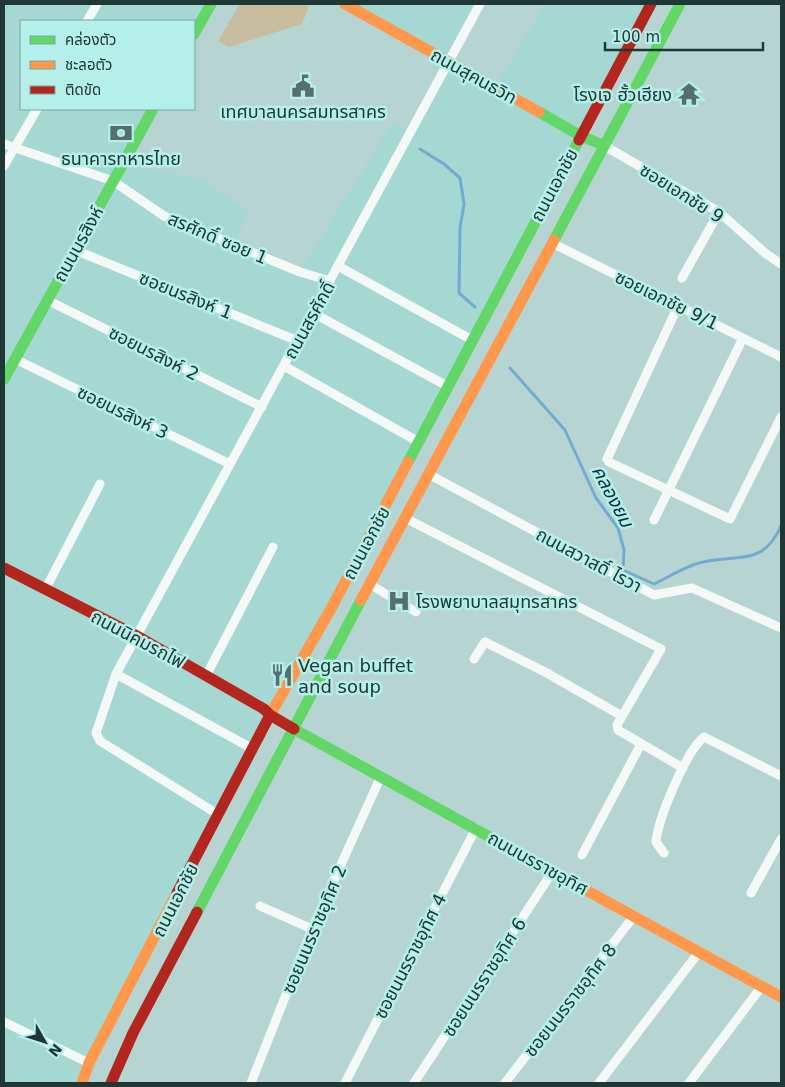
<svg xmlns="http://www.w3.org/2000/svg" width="785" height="1087" viewBox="0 0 785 1087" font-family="'DejaVu Sans','Noto Sans Thai',sans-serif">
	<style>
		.built { fill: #a5d8d3 }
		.green { fill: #c9bd9f }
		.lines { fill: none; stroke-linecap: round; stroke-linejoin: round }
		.stream { stroke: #73aad3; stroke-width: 3 }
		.street { stroke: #f4f9f8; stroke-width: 9 }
		.fast { stroke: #63d668; stroke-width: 11 }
		.slow { stroke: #ff974d; stroke-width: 11 }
		.jam { stroke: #b3261e; stroke-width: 11 }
		.labels { text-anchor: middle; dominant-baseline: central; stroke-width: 5; stroke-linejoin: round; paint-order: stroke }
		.street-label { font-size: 18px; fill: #203835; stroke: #b5efe9 }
		.poi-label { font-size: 18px; fill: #203835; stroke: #b5efe9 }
		.water-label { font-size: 19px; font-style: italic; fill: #102c45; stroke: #b5efe9 }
	</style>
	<rect width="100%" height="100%" fill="#b6d5d2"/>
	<path class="built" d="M4,4H211L194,21H21V109H153L131,146L137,167L202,179L249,212L234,245L300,272L392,123L412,129L449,62L345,4H480L449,62L498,82L545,4H650L82,1083H4Z"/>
	<path class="green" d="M240,4H303L309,7L302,24L229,47L218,41Z"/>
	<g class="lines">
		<path class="stream" d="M420,149L444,164L460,178L464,204L460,228L459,293L475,307
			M510,368L565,430L596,498L618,528L624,550L623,570L654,584C669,577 687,565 703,562C740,554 763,566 781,526"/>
		<path class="street" d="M87,21L97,4
			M4,144L113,181L164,216L300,272L330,281
			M603,145L719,212L765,253L781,264
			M4,166L37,109
			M552,243L781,357
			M75,250L298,341
			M338,266L472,340
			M682,278L719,212
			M47,300L262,407
			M678,306L607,459L609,462L730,519L781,417
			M313,313L447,386
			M15,359L230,464
			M284,366L417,441
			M430,475L654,595L692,588L781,628
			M405,518L661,649L617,725L618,730L683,768
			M654,520L743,338
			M371,585L416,612
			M45,590L100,484
			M474,659L485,642L545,672L622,716
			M116,674L253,749
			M206,676L273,547
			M219,815L100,741L96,733L116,674L480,4
			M664,853L656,842C658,819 686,751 704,737L781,776
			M582,855L641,744
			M751,893L781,839
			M260,906L312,929
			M4,1022L89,1063
			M251,1083L312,929L381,776
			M345,1083L476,828
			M414,1083L553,871
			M505,1083L634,916
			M599,1083L699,952
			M689,1083L762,986"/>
		<path class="fast" d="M194,34L211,4
			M539,112L581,136L603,145
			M554,240L680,4
			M4,379L153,109
			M408,462L579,140
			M294,729L562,877
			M197,912L361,600"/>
		<path class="slow" d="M345,4L539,112
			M361,600L554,240
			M270,715L333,605L408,462
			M562,877L781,997
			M82,1083L89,1063L177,893"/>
		<path class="jam" d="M579,140L651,4
			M4,568L137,636L264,709L270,715
			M270,715L294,729
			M177,893L270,715
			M111,1083L133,1033L197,912"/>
	</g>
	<defs>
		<symbol id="civic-bare" viewBox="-9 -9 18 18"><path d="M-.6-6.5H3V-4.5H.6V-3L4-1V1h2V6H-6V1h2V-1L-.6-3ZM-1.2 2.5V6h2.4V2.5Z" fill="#546f6c" stroke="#b5efe9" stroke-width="2.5" paint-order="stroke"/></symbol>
		<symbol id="temple-bare" viewBox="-9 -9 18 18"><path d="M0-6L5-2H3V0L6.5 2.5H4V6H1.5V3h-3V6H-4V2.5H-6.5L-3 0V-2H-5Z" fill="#546f6c" stroke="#b5efe9" stroke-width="2.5" paint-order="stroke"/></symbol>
		<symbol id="bank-bare" viewBox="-9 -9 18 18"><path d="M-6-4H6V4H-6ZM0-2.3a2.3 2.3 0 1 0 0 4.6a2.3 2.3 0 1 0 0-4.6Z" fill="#546f6c" stroke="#b5efe9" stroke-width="2.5" paint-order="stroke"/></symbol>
		<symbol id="hospital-bare" viewBox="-9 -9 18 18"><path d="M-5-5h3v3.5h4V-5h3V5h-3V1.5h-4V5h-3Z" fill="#546f6c" stroke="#b5efe9" stroke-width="2.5" paint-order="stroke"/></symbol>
		<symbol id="restaurant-bare" viewBox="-9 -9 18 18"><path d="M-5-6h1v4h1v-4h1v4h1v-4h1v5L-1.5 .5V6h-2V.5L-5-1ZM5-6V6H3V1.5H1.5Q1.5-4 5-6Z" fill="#546f6c" stroke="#b5efe9" stroke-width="2.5" paint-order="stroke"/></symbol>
	</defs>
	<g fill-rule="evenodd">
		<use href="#civic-bare" x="287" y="70" width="32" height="32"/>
		<use href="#temple-bare" x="673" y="78" width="32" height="32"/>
		<use href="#bank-bare" x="105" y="117" width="32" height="32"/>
		<use href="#hospital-bare" x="383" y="585" width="32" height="32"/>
		<use href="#restaurant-bare" x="266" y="659" width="32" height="32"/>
	</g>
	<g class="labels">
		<g class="street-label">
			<text transform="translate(474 76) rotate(29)">ถนนสุคนธวิท</text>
			<text transform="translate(554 185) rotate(-62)">ถนนเอกชัย</text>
			<text transform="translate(682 193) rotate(32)">ซอยเอกชัย 9</text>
			<text transform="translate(218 238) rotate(23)">สรศักดิ์ ซอย 1</text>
			<text transform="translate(78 244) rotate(-61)">ถนนนรสิงห์</text>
			<text transform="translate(186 295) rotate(22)">ซอยนรสิงห์ 1</text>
			<text transform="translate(667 300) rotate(26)">ซอยเอกชัย 9/1</text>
			<text transform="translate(309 320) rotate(-61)">ถนนสรศักดิ์</text>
			<text transform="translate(154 353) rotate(27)">ซอยนรสิงห์ 2</text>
			<text transform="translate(123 412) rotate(26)">ซอยนรสิงห์ 3</text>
			<text transform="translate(366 543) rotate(-62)">ถนนเอกชัย</text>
			<text transform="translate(589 560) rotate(28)">ถนนสวาสดิ์ ไรวา</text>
			<text transform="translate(138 639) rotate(28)">ถนนนิคมรถไฟ</text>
			<text transform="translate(538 863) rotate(29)">ถนนนรราชอุทิศ</text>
			<text transform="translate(175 900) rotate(-63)">ถนนเอกชัย</text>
			<text transform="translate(314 929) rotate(-67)">ซอยนนรราชอุทิศ 2</text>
			<text transform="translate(410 956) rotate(-63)">ซอยนนรราชอุทิศ 4</text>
			<text transform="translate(484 977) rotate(-57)">ซอยนนรราชอุทิศ 6</text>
			<text transform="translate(570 1000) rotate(-52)">ซอยนนรราชอุทิศ 8</text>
		</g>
		<g class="poi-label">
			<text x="672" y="94" text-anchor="end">โรงเจ ฮั้วเฮียง</text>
			<text x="303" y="111">เทศบาลนครสมทรสาคร</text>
			<text x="121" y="158">ธนาคารทหารไทย</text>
			<text x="416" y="601" text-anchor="start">โรงพยาบาลสมุทรสาคร</text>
			<text x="298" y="665" text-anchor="start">Vegan buffet<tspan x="298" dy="21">and soup</tspan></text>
		</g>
		<g class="water-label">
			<text transform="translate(613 496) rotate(62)">คลองยม</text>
		</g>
	</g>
	<rect width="785" height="1087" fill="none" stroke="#203835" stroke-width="10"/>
	<rect x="20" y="20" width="175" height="90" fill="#b5efe9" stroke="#79a6a1"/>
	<rect x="30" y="36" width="25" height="8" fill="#63d668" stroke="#79a6a1"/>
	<text x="65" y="45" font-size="15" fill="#203835">คล่องตัว</text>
	<rect x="30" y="61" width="25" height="8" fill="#ff974d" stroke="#79a6a1"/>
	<text x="65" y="70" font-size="15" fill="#203835">ชะลอตัว</text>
	<rect x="30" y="86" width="25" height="8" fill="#b3261e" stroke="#79a6a1"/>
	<text x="65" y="95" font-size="15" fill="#203835">ติดขัด</text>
	<g transform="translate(45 1042) rotate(129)" stroke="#b5efe9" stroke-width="4" paint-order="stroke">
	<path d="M0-4L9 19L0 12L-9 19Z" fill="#203835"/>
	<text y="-8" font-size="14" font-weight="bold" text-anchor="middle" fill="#203835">N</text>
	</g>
	<path d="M605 42v8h158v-8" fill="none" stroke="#203835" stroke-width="2.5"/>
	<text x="612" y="42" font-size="15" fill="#203835" stroke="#b5efe9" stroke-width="4" paint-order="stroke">100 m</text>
</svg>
